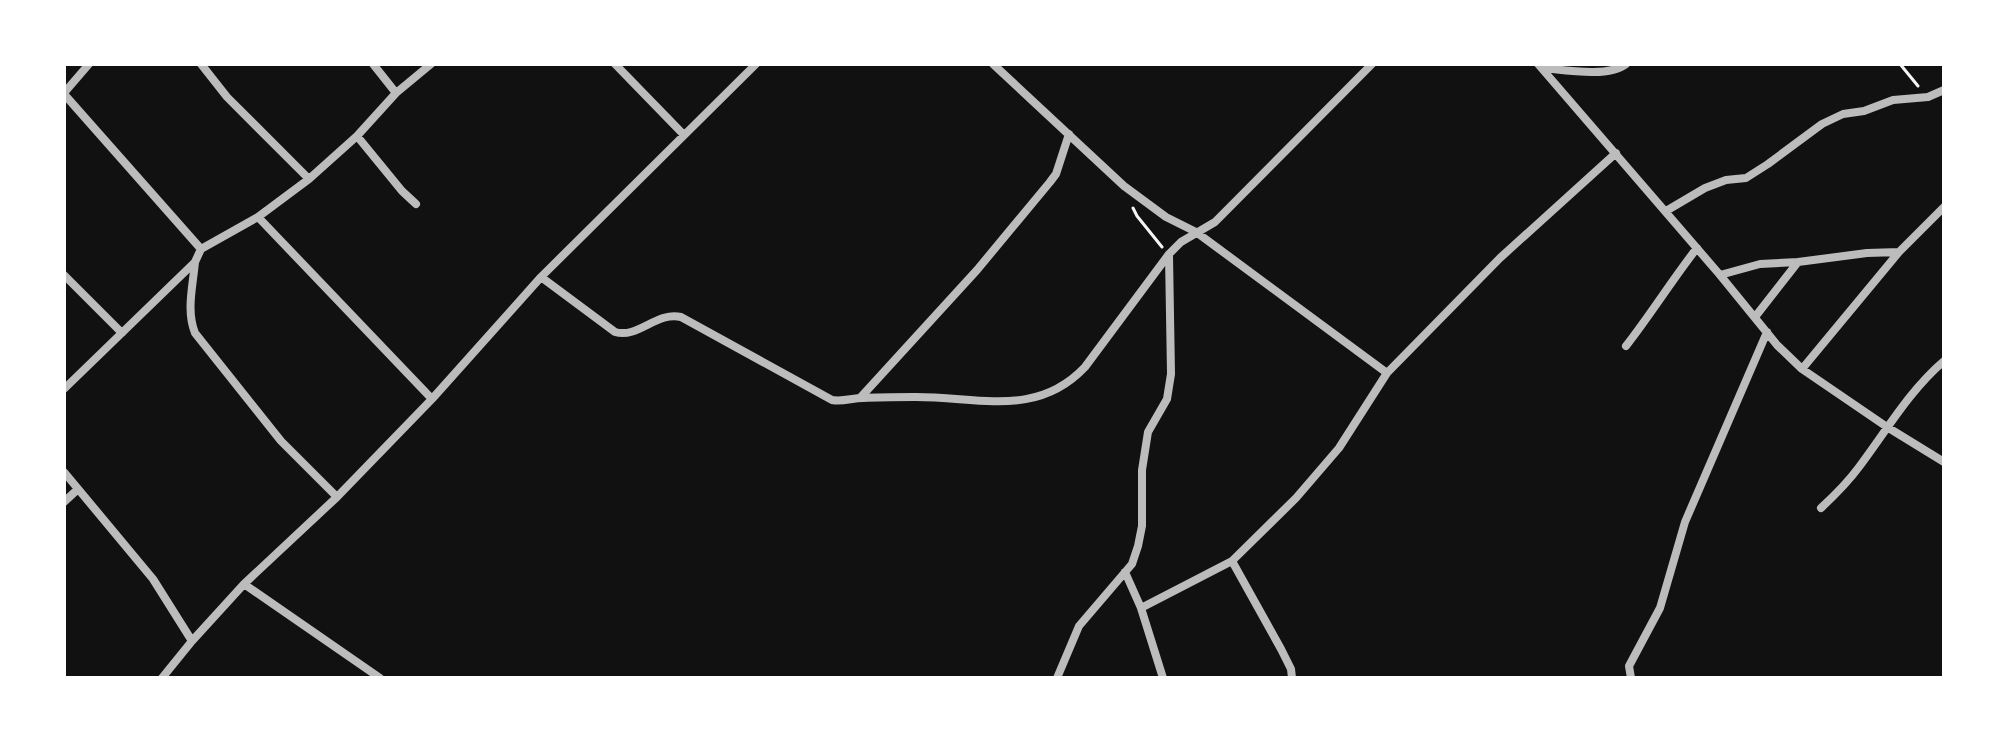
<svg xmlns="http://www.w3.org/2000/svg" width="2008" height="742" viewBox="0 0 2008 742" font-family="Mulish,sans-serif">
	<style>
		.lines { fill: none; stroke-linecap: round; stroke-linejoin: round }
		.path { stroke: #f5f5f5; stroke-width: 3 }
		.minor { stroke: #bcbcbc; stroke-width: 8 }
	</style>
	<rect width="100%" height="100%" fill="#111"/>
	<g class="lines">
		<path class="path" d="M1900,64L1918,86
			M1133,208L1137,216L1162,247"/>
		<path class="minor" d="M201,64L227,97L309,179
			M373,64L396,93
			M615,64L684,135
			M993,64L1124,186L1166,217L1196,232L1387,373
			M1538,64L1720,275L1777,345L1802,369L1887,427L1944,462
			M1542,68C1565,70 1608,78 1626,64
			M64,93L89,64
			M64,94L201,249
			M357,136L402,191L416,204
			M1666,211L1705,188L1726,180L1746,178L1768,164L1822,124L1843,114L1864,111L1893,100L1928,97L1944,90
			M258,217L432,399
			M195,262C193,285 186,311 195,333L281,441L337,497
			M64,275L122,333
			M1720,275L1760,264L1798,262
			M541,277L615,332C638,339 657,311 681,317L832,400C843,402 852,398 863,398C880,397 897,397 913,397C977,396 1036,419 1085,367L1169,254L1181,242L1215,222L1372,64
			M1755,317L1798,262L1867,253L1899,252L1944,207
			M1626,346C1651,314 1672,280 1697,248
			M1802,369L1899,252
			M64,389L195,262L201,249L258,217L309,179L357,136L396,93L431,64
			M860,398L977,270L1050,182L1056,174L1069,134
			M64,472L153,579L192,641
			M64,502L78,489
			M1821,508C1835,495 1848,482 1859,467C1887,430 1909,391 1944,361
			M1232,561L1281,649L1291,669L1292,678
			M1125,572L1141,608L1163,678
			M244,584L380,678
			M1141,608L1232,561L1296,498L1339,448L1387,373L1500,258L1616,153
			M162,678L192,641L244,584L337,497L432,399L541,277L756,64
			M1057,678L1079,626L1132,564L1138,546L1142,526V470L1148,432L1167,399L1171,374L1169,255
			M1631,678L1629,666L1660,608L1685,522L1767,332"/>
	</g>
	<rect width="2008" height="742" fill="none" stroke="#ffffff" stroke-width="132"/>
</svg>
